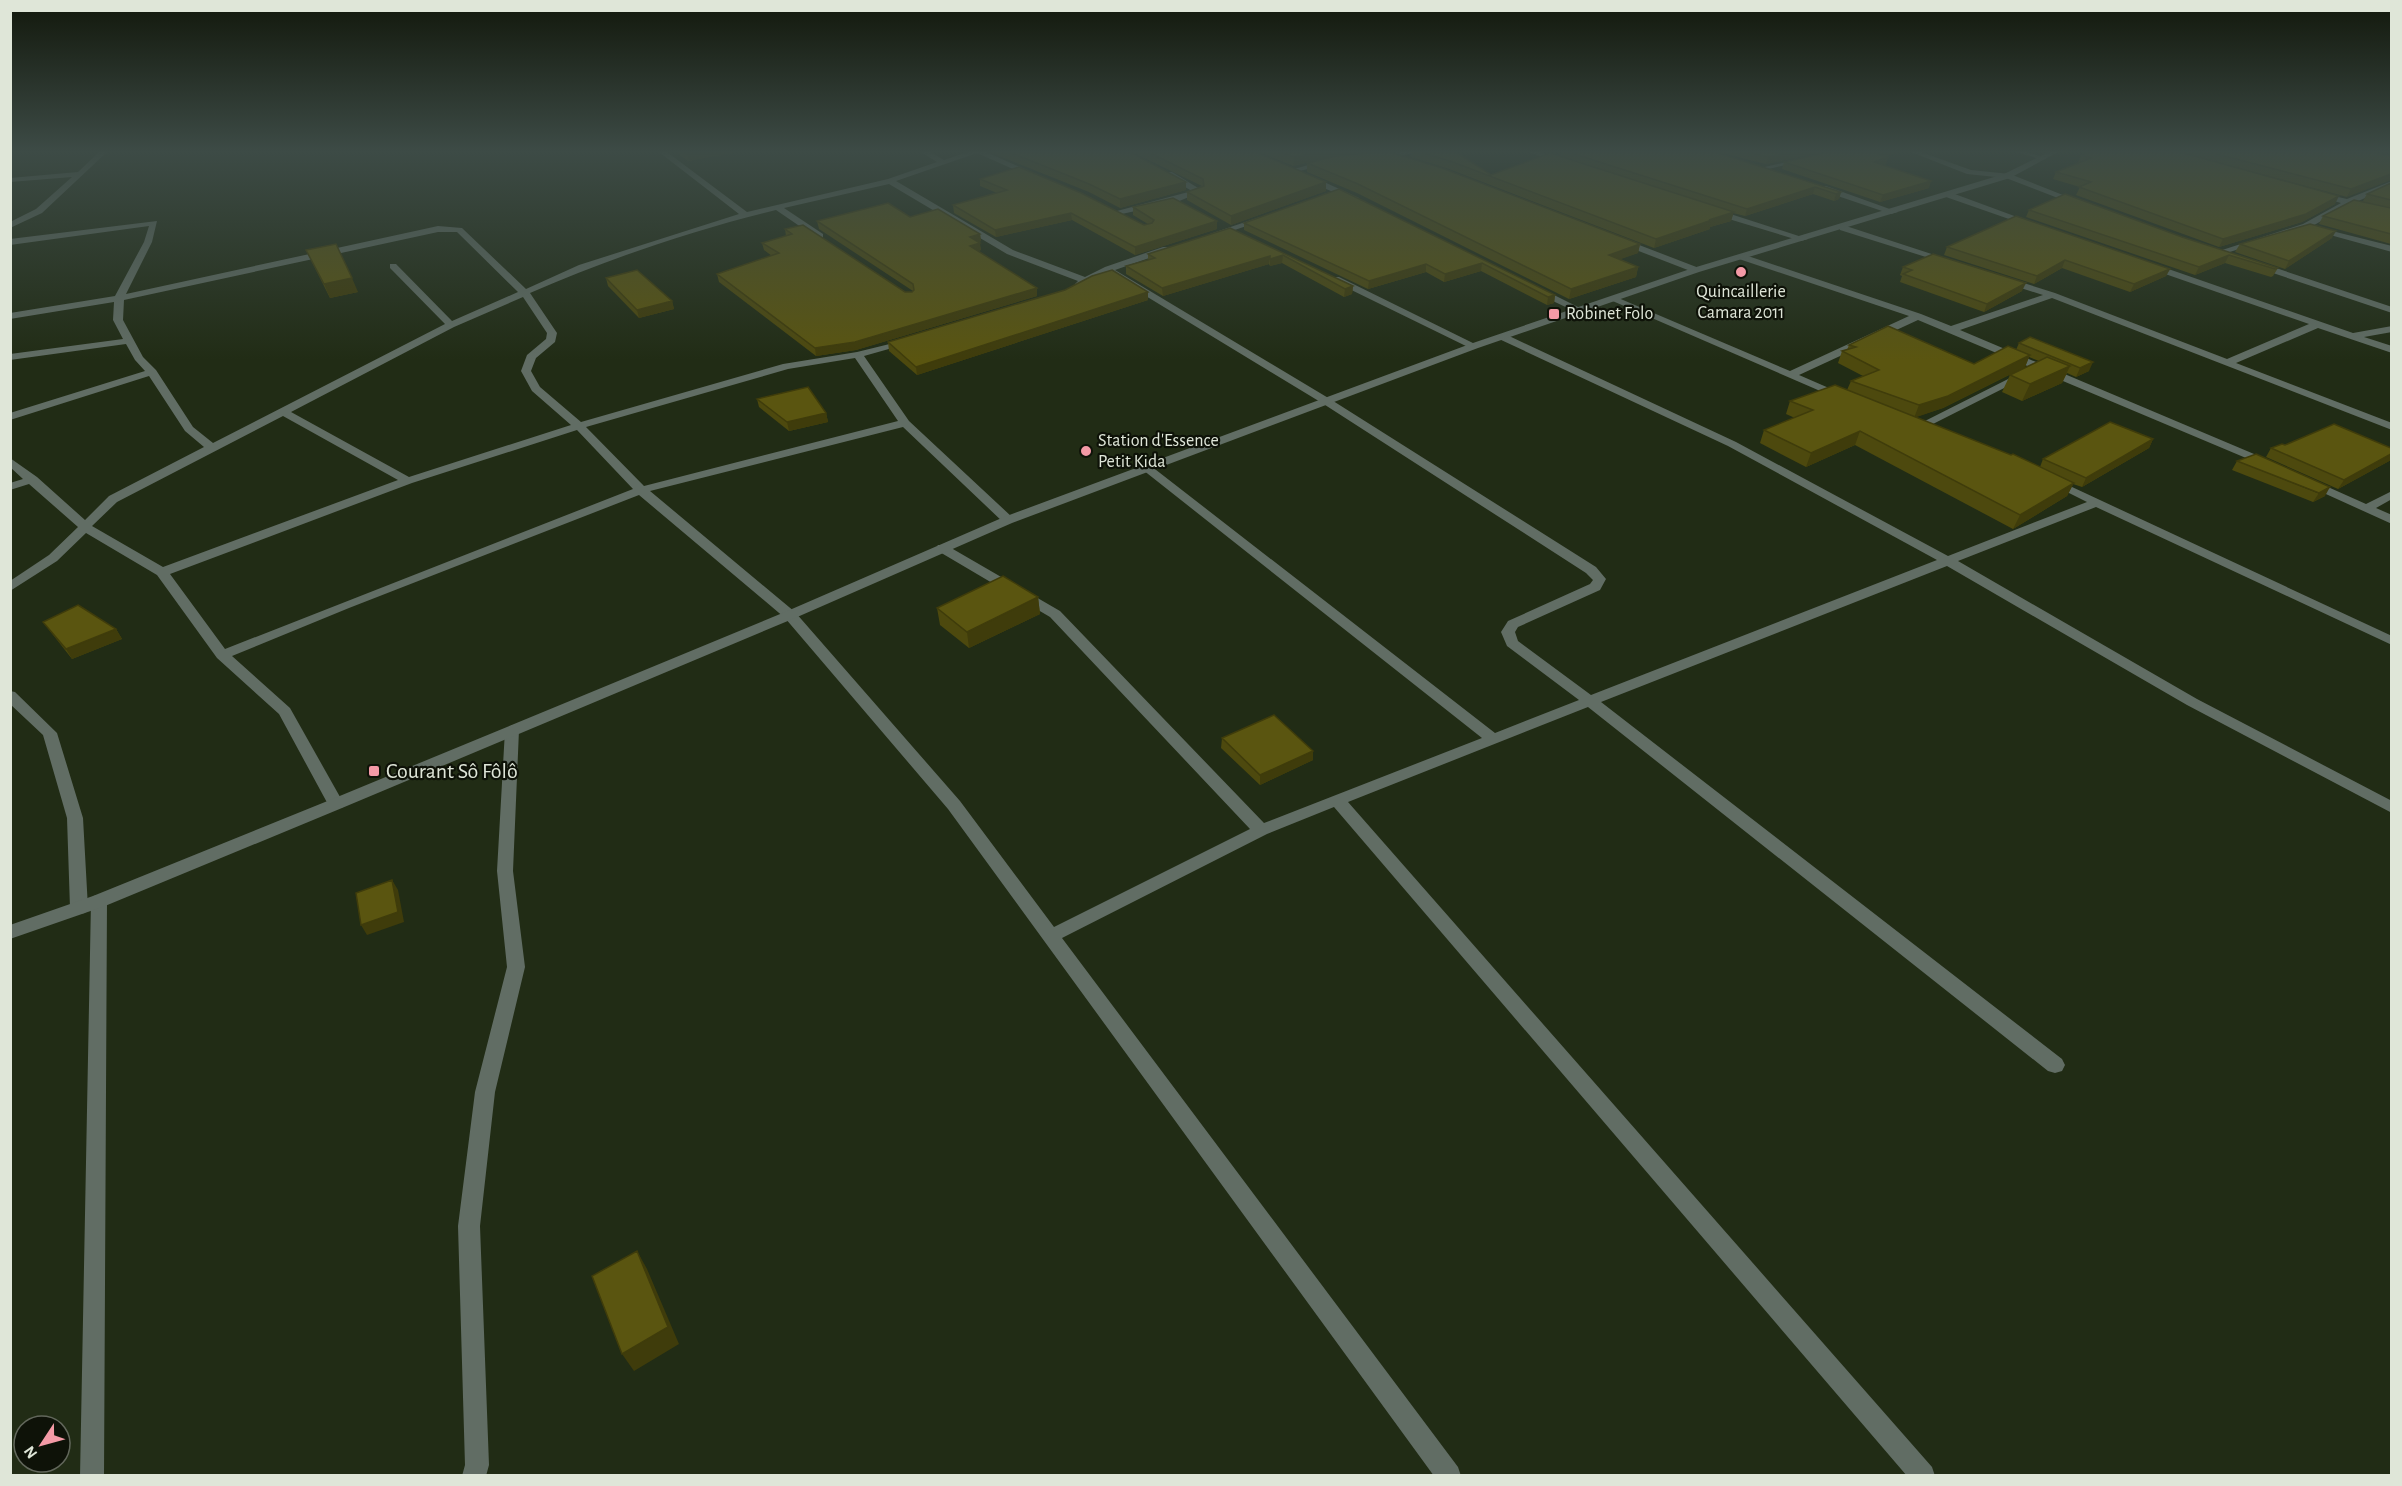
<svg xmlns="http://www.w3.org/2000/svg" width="2402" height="1486" viewBox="0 0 2402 1486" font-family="'Alegreya Sans',sans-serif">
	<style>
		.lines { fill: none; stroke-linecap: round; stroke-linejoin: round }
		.minor { fill: #616d64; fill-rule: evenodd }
		.tertiary { fill: #616d64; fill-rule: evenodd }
		.wall { fill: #4d490e }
		.shaded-wall { fill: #3f3c0b }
		.building { fill: #5a5510; stroke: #3f3c0b; stroke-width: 1.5 }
		.poi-dot { fill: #f49aa6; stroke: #0e1208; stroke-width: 2 }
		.labels { text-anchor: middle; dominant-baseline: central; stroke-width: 4.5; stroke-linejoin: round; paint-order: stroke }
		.far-poi-label { font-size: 18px; fill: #dfe6d8; stroke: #0e1208; text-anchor: start }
		.poi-label { font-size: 22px; fill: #dfe6d8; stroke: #0e1208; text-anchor: start }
	</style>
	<rect width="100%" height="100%" fill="#212c15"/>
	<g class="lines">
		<path class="minor" d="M99,152H107L42,213L10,228V222L36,209L72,177L10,182V178L78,172Z
			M659,152H667L747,212L888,179L937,162L921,152H930L944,160L968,152H986L1038,175L1031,177L977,153L896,181L1013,250L1085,277L1105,267L1163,247H1169V251L1115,270L1330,399L1596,567L1606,579L1600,590L1518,627L1515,632L1518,641L1591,695L1937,560L1728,446L1499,339V335H1507L1736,442L1948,556L2087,502L2047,482L2049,480H2057L2392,636V645L2096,507L1958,561L2197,699L2392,801V813L2187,705L1947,566L1601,702L2062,1059L2065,1065L2062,1071L2055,1073L2048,1071L1588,707L1348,802L1932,1467L1935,1476H1907L1334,807L1267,834L1062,938L1458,1467L1461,1476H1434L948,809L785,618L639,495L349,608L232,656L290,708L344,804L342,808H330L279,714L217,658L157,575L86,533L57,561L10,591V581L49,555L78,527L29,484L10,490V483L23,479L10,467V458L37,477L85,520L109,496L204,447L185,431L149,376L10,420V413L145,371L135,360L126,344L10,360V354L123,339L113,320L114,302L10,319V313L115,296L144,242L149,226L10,245V239L157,221L152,242L126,294L438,226L462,228L526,289L579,265L739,214ZM889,184L1007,254L1078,281L1075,284L1077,286H1083L1108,273L1322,403L1586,573L1593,580L1590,584L1508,621L1501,632L1507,646L1579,700L1495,733L1151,466H1143V470L1482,738L1264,823L1060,611L946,545H938L936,548L938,551L1050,617L1250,829L1054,927L960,801L795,612L650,491L903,427L1004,523H1012V517L909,421L864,356L910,343V339L857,352L783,364L581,422L540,387L531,371L536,358L555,342L557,333L530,293C608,259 693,230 776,210L817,238H823V234L784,208ZM438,232H457L518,292L452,321L396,264H390V268L445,324L213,443L193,427L156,370L143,357L123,320L124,300ZM523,297L547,333L546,339L527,355L521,371L532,391L571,425L409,477L291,412L454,327ZM855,358L898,421L644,486L586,427L788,369ZM283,416L398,480L163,567L92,526L117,502ZM577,430L633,489L225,649L170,574L412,483Z
			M1402,152H1425L1380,158L1376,156Z
			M1529,152H1539L1565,161L1558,163Z
			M1830,152H1843L1764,170L1760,168Z
			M1911,152H1921L1971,170L2010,174L2083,203L2076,205L2006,178L1967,174Z
			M2016,152H2027L2047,158L2043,160Z
			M1326,160H1329V164L1291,173L1287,171Z
			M1166,172H1172L1203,191L1177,202L1117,215V211L1192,191L1166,176Z
			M1305,176H1311L1359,198L1352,200L1305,180Z
			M2392,181V186L2356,202L2392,211V216L2349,205L2309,228L2223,254L2216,252L2303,224L2341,203L2316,196V192L2347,199Z
			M1820,186H1826L1898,212L1891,214L1820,190Z
			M1946,193H1952L2036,224L2029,226L1946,197Z
			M1709,209H1715L1808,239L1801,241L1709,213Z
			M1260,217L1267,219L1217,236L1210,234Z
			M1840,226H1846L1953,261L1945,263L1840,230Z
			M2312,226L2392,246V252L2312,230Z
			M1621,238L1699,268L1701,270L1693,272L1618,243V239Z
			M1739,255H1745L1921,314L1951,326L2043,295L2002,282V278L2005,277L2055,293L2227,359L2309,324L2148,268V264H2154L2353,333L2392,326V332L2364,337L2392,346V353L2318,328L2236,363L2392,423V430L2052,298L1960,330L2273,462V466H2265L1918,320L1799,375L1845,395V399L1841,400L1608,299L1616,297L1790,371L1909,316L1739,259Z
			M2258,262L2392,307V313L2255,267L2253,265Z
			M1333,277H1339L1479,346L1470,348L1333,281Z
			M1534,288H1540L1584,310L1576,312L1534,292Z
			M2022,372L2026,373V377L1925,428H1917L1915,426Z
			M2310,479L2366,504L2392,491V499L2376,508L2392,515V524L2306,485L2304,483Z
			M10,691L15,692L57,733L83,818L88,908L85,913L79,914L73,913L70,908L67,818L43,735L10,704Z
			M512,725L519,730L513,871L525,967L495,1092L480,1226L489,1465L486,1476H462L465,1465L458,1226L475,1092L507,967L497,871L505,730Z
			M99,895L105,896L107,901L104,1476H80L91,901L93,896Z"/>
		<path class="tertiary" d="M2049,152H2058L2010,178L1699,272L1478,348L1012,523L795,618L342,808L105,906L10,939V925L93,896L330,800L785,612L1004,517L1470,344L1693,268L2004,174Z"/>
	</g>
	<path class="wall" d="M676,152H737L688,161Z
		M989,152H1130L1186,182V190L1120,208L1089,192Z
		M1132,152H1256L1326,191L1231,225L1187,200V192L1202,186Z
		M1259,152H1372L1640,244L1638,253L1620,259L1638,267L1636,277L1569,299L1357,193L1307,172V163L1336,156L1293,166Z
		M1412,152H1456L1491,175L1560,156L1561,152H1715L1841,192L1839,199L1834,201L1813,194L1745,216L1733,213L1731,221L1710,227V229L1654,248L1449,169L1411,157Z
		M1718,152H1822L1766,164Z
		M1828,152H1899L1886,156V164L1883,165L1929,188L1880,202L1782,169L1784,162Z
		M2081,152H2373L2347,197L2224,164L2335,204L2302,222L2219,247L2076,195L2080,187L2053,179L2056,172L2078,163L2081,155L2086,153Z
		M980,179L1144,225L1148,224L1133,215V207L1217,229L1135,255L1072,220L996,237L954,213L953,205L997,193L980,186Z
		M2391,183V244L2319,224L2323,216L2363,201L2367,194Z
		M1339,189L1555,295L1554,303L1547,305L1481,271L1444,282L1426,272L1368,289L1244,230V223Z
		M2029,210L2182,237L2278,268L2273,276L2271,277L2225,263L2195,275L2026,217Z
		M910,217L980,234L981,241L979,242L981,250L978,251L1037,288V296L856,350L816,356L719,282L717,274L772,256L764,250L762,243L786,236L785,229L905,292H912L913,291L819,229L817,221Z
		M1230,228L1353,286L1352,294L1344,297L1282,263L1270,266L1269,264L1163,296L1126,274V266L1148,260V254Z
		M2332,238L2285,269L2235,252L2240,244Z
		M1947,247L2170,269L2166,276L2130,292L2062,268L2034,284L1944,255Z
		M306,250L358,292L330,298Z
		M1903,267L2022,291L1984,312L1900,282L1902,276L1900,275Z
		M606,278L672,301L674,309L639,318L608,286Z
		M1148,292V300L917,375L889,351L888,342Z
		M2019,343L2089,371L2076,377L2067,373L2062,383L2022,401L2002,392L2010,375L2039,361L2029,357L2025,367L1943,408L1915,417L2040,467L2043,459L2153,439L2149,448L2082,487L2073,484L2067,496L2013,529L1855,445L1806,467L1760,443L1764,430L1795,418L1786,414L1790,401L1847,390L1851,381L1863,376L1838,363L1842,351L1847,350L1849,345L1974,364L2016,350Z
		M757,399L826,413L828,422L789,431L759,407Z
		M2271,448H2391V460L2338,489L2266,457Z
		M2237,461L2325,496L2313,502L2232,470Z
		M1038,597L1040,614L969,648L940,625L937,608Z
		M43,622L116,629L122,639L72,659Z
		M1222,738L1313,760L1260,785L1221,748Z"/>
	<path class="shaded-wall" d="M697,152H737L688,161L686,154Z
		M1318,152H1372L1334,156L1293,166L1294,157Z
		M1792,152H1822L1766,164L1768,157Z
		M1880,152H1899L1874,160L1876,153Z
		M1888,157L1886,164L1872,169L1874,162Z
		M2391,174V180L2347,197L2351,189Z
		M1931,181L1929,188L1880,202L1883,195Z
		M1186,182V190L1120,208V199Z
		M1326,182V191L1231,225V216Z
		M1815,187L1813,194L1745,216L1747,209Z
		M1841,192L1839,199L1834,201L1836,194Z
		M2339,196L2335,204L2302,222L2219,247L2223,239Z
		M1734,212L1731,221L1710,227V229L1654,248L1656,239Z
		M1071,213L1072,220L996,237L995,230Z
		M1217,221V229L1135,255V247Z
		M2336,231L2332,238L2285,269L2289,261Z
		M980,234L981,241L970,244V237Z
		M980,243L981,250L971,253L970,246Z
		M1640,244L1638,253L1607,264L1609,255Z
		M1283,255L1282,263L1270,266V259Z
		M2229,255L2225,263L2195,275L2199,267Z
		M1270,256L1269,264L1163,296L1162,288Z
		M2065,260L2062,268L2034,284L2037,276Z
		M1482,263L1481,271L1444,282L1445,274Z
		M1426,264V272L1368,289L1369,281Z
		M1638,267L1636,277L1569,299L1571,289Z
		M2170,269L2166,276L2130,292L2134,284Z
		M352,278L358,292L330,298L324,284Z
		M2026,283L2022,291L1984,312L1987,304Z
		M1353,286L1352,294L1344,297L1345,289Z
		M1037,288V296L856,350L816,356L815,348Z
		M1148,292V300L917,375L916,367Z
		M1555,295L1554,303L1547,305L1548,297Z
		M672,301L674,309L639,318L637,310Z
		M2030,355L2025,367L1943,408L1914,418L1919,405Z
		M2093,362L2089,371L2076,377L2080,368Z
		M2070,366L2062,383L2022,401L2030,384Z
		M826,413L828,422L789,431L787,422Z
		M1860,431L1855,445L1806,467L1811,453Z
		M2153,439L2149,448L2082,487L2086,478Z
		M2391,454V460L2338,489L2344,480Z
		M2074,483L2067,496L2013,529L2020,515Z
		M2330,487L2325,496L2313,502L2319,493Z
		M1038,597L1040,614L969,648L967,632Z
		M116,629L122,639L72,659L66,649Z
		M1313,751V760L1260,785V775Z
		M392,880L398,890L404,922L367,935L361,925Z
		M637,1251L647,1269L679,1344L634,1371L622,1354Z"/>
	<path class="building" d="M683,152H697L686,154Z
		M1009,152H1130L1186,182L1120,199L1089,184Z
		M1148,152H1256L1326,182L1231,216L1187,192L1204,186L1203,179Z
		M1279,152H1318L1294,157Z
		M1379,152H1390L1442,168L1640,244L1609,255L1638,267L1571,289L1358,184L1307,163L1336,156Z
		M1420,152H1456L1491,175L1550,153L1734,212L1709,220H1712L1656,239L1450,161Z
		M1568,152H1715L1841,192L1836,194L1815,187L1747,209Z
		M1748,152H1792L1768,157Z
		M1828,152H1880L1876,153L1888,157L1874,162L1931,181L1883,195L1784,162Z
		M2092,152H2180L2339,196L2306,214L2223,239L2079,187L2091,182L2056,172L2091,158L2081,155Z
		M2209,152H2373L2391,156V174L2351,189Z
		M1019,167L1081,193L1144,225L1152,223L1154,220L1133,207L1173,198L1217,221L1135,247L1071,213L995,230L953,205L1007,190L980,179Z
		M2391,183V200L2367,194Z
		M1339,189L1555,295L1548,297L1482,263L1445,274L1426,264L1369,281L1244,223Z
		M2065,194L2182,237L2278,268L2275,269L2229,255L2199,267L2029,210Z
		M2354,200L2391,208V234L2323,216Z
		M888,203L910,217L938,209L980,234L970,237L980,243L970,246L1037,288L855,342L815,348L717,274L779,253L762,243L792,234L785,229L803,225L905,292H912L914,290L913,284L817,221Z
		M2016,216L2170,269L2134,284L2065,260L2037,276L1947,247Z
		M2310,224L2336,231L2289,261L2240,244Z
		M1230,228L1353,286L1345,289L1283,255L1270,259V256L1162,288L1126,266L1155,258L1148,254Z
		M336,244L352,278L324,284L306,250Z
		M1933,254L2026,283L1987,304L1903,274L1912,270L1903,267Z
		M637,270L672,301L637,310L606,278Z
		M1112,270L1148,292L916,367L888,342L1065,290L1092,276Z
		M1888,326L1974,364L2008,346L2030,355L1948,396L1919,405L1851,381L1879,370L1842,351L1856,347L1849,345Z
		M2030,337L2093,362L2080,368L2019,343Z
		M2047,357L2070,366L2030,384L2010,375Z
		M1835,385L2011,455L2013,454L2074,483L2020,515L1860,431L1811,453L1764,430L1813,410L1790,401Z
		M808,387L826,413L787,422L757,399Z
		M2110,422L2153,439L2086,478L2043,459Z
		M2334,424L2391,448V454L2344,480L2271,448L2282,444L2285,445Z
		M2256,454L2330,487L2319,493L2237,461Z
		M1003,576L1038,597L967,632L937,608Z
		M78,605L116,629L66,649L43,622Z
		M1274,715L1313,751L1260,775L1222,738Z
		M392,880L398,912L361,925L356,893Z
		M637,1251L668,1327L622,1354L592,1276Z"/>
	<linearGradient id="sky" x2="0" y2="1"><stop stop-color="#12180c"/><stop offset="0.42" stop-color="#3d4b46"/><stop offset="1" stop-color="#3d4b46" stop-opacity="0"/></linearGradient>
	<rect width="2402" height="360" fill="url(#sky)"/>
	<g class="poi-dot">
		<circle cx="1741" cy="272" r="6"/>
		<rect x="1548" y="308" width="12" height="12" rx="3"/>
		<circle cx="1086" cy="451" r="6"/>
		<rect x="368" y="765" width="12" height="12" rx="3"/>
	</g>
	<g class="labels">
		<g class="far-poi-label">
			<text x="1741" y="292" text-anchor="middle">Quincaillerie<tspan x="1741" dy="21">Camara 2011</tspan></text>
			<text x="1566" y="314">Robinet Folo</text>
			<text x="1098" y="441">Station d'Essence<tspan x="1098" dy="21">Petit Kida</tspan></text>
		</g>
		<g class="poi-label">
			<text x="386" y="771">Courant Sô Fôlô</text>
		</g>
	</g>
	<rect width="2402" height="1486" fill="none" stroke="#dfe6d8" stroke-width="24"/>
	<g transform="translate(42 1444) rotate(234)"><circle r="28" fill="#0e1208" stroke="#62675b" stroke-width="1.5"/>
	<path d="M0-4.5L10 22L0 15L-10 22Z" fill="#f49aa6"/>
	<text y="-9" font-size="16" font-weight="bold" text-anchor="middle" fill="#dfe6d8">N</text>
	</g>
</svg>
